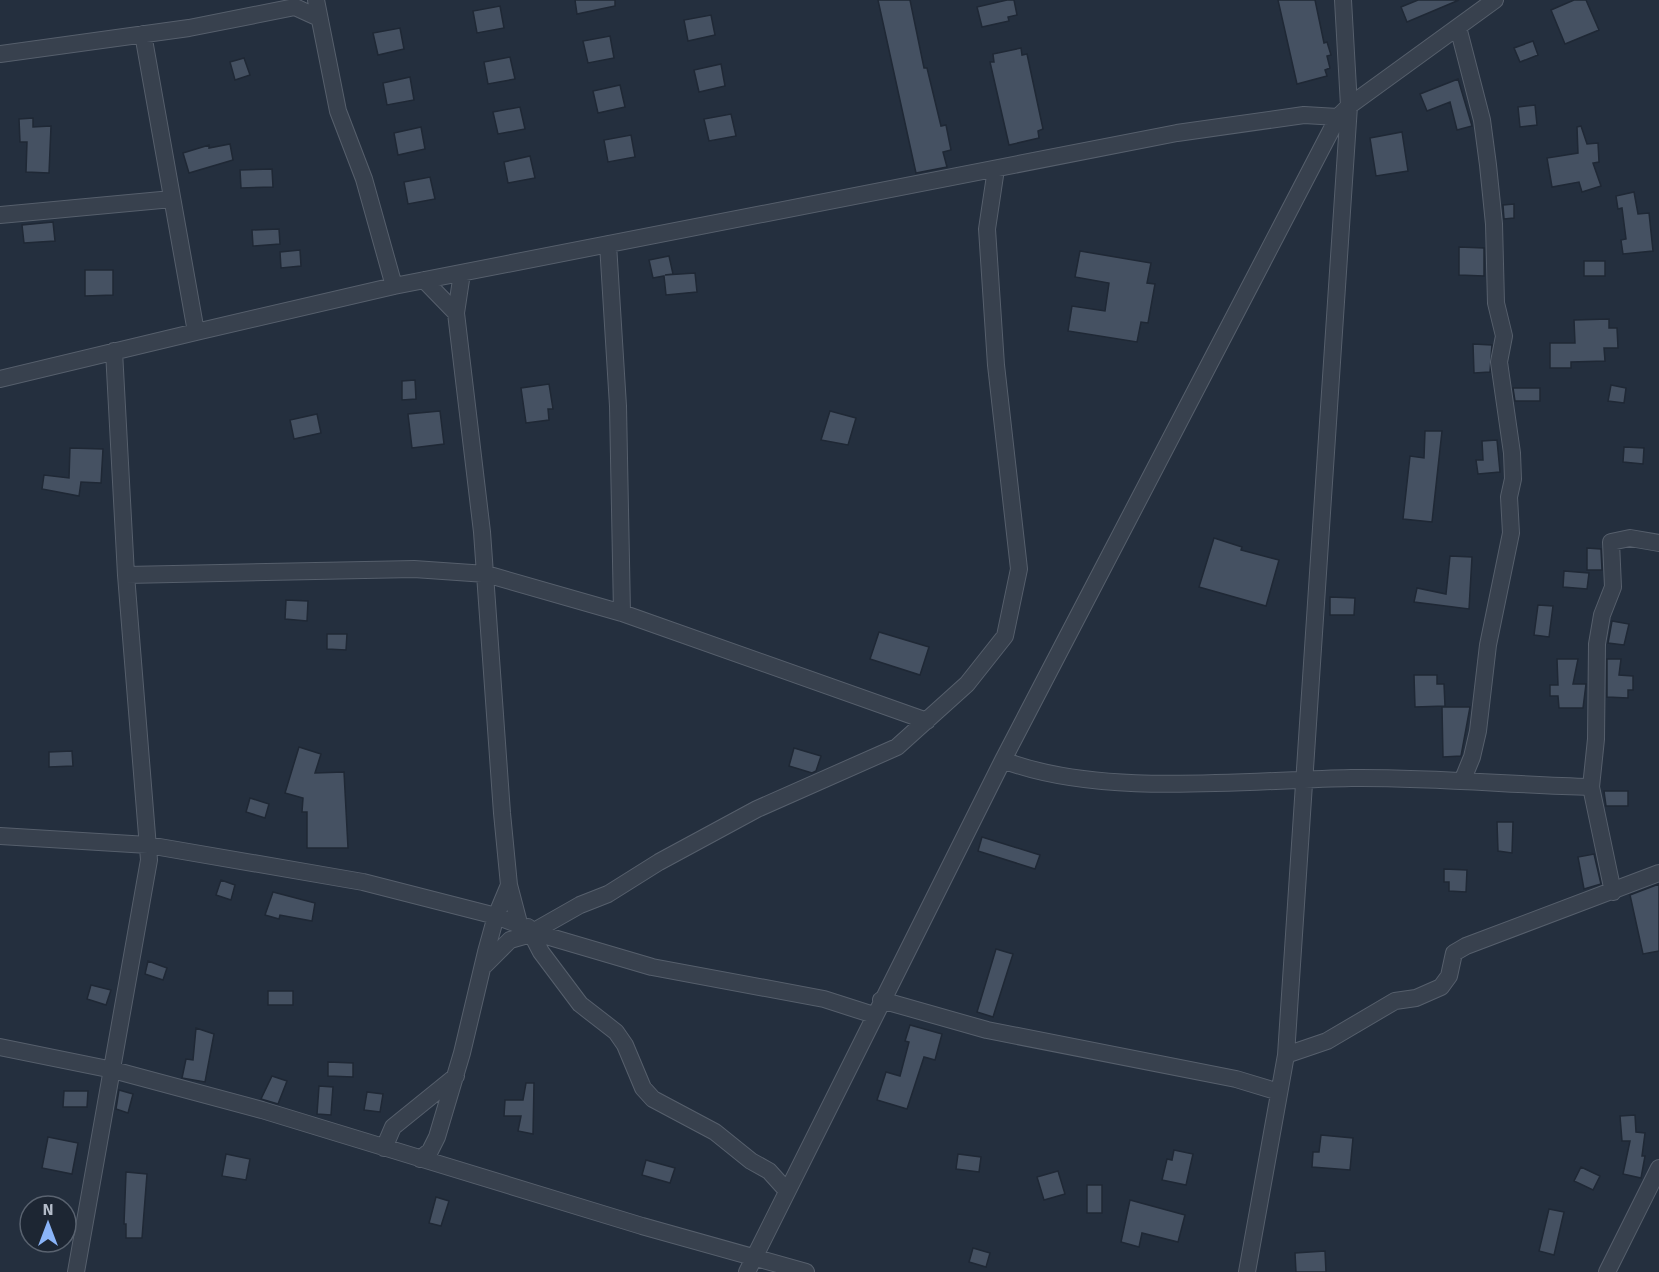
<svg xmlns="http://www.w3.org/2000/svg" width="1659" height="1272" viewBox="0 0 1659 1272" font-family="Signika,sans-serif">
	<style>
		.building { fill: #455162; stroke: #1f2835; stroke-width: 1.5 }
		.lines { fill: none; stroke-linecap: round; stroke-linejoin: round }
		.minor-casing { stroke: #565f6c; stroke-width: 18 }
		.minor { stroke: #38414e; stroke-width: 16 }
	</style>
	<rect width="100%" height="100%" fill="#242f3e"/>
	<path class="building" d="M575,0H615V6L577,14Z
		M878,0H910L924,68H927L941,126L946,125L951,150L943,152L947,167L916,173Z
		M1007,0H1014L1017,15L1008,17L1009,21L982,27L977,7Z
		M1278,0H1315L1324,43L1327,42L1331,55L1327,56L1330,68L1325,70L1327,76L1297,84Z
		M1418,0H1459L1407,22L1401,7Z
		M1574,0H1586L1599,30L1565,44L1551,10Z
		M500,6L504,28L477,33L473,11Z
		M711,15L715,35L688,41L684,20Z
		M400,28L404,49L378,55L373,33Z
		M610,36L614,58L588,63L583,41Z
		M1533,41L1538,55L1520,62L1514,48Z
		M1021,48L1022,55L1027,54L1043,129L1038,131L1039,138L1009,145L990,62H994L993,54Z
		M510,57L515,79L488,84L484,62Z
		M244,58L250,75L235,80L230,62Z
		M721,64L725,86L699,92L694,70Z
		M410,77L414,100L387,105L383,83Z
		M1458,79L1472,126L1457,130L1450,102L1427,111L1420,94Z
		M620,85L625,107L598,113L593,91Z
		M1535,105L1537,125L1520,127L1518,107Z
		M520,107L525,129L498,134L493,112Z
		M731,114L736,136L709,141L704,119Z
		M33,118V127L51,126L49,173L26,172L27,142H20L19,119Z
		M1581,126L1587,144L1598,143L1599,162L1593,163L1601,186L1582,192L1579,182L1552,187L1547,158L1578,153L1577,127Z
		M421,127L425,149L398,155L394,133Z
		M1402,132L1408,171L1376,176L1370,138Z
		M631,135L635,157L608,162L604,140Z
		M230,144L233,160L189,173L183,153L209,145V148Z
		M530,156L535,178L508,183L504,162Z
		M272,169L273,187L241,188L240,170Z
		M430,177L435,199L408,204L404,182Z
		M1634,192L1638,214L1649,213L1653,251L1623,254L1621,240L1626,239L1622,208L1618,209L1616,196Z
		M1514,204V218L1504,219L1503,205Z
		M53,222L55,241L24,243L22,225Z
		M279,229L280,244L253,246L252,230Z
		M1459,247L1484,248V276L1459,275Z
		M300,250L301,266L281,268L280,252Z
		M1080,251L1151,263L1147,283L1155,284L1148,323L1141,322L1137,342L1068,331L1072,306L1105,311L1109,283L1075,277Z
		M669,256L673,274L665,275L695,273L697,292L666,295L664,276L653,278L649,260Z
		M1584,261H1605V276H1584Z
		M85,270H113V295L85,296Z
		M1609,319V328H1617L1618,348H1604L1605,361L1571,362V368H1550V343H1575L1574,320Z
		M1473,344L1492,345L1490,372L1474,373Z
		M415,380L416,399L402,400V381Z
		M549,384L553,409H548L549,420L526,423L521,388Z
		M1611,385L1626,388L1624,403L1608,401Z
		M1513,388H1540V401H1515Z
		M440,411L444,444L412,448L408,414Z
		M830,411L856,418L848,445L821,440Z
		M317,414L321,433L294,439L290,420Z
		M1425,431H1442L1432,522L1403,519L1410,456L1424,458Z
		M1497,440L1500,472L1478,474L1476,460H1483L1482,441Z
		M1624,447L1644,448L1643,464L1623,462Z
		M70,448L103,449L101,483L81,482L79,496L42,489L44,475L69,478Z
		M1214,538L1242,547L1241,550L1279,560L1266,606L1199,587Z
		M1587,548L1601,549L1602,570H1587Z
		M1450,556L1472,557L1469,609L1414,602L1417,588L1446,594Z
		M1564,571L1589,573L1587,589L1563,587Z
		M1330,597L1355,598L1354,615H1330Z
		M286,600L308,601L307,621L285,619Z
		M1538,605L1553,606L1549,637L1534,635Z
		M1612,621L1629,624L1624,645L1608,643Z
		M879,632L929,647L920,675L870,659Z
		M327,634H347L346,650L327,649Z
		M1557,659H1578L1573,684H1586L1583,708H1559L1558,696H1550V685H1558Z
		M1607,659H1621L1619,675L1633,676V690H1628V698L1607,697Z
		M1414,675H1437V684H1444L1445,706L1415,707Z
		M1442,707H1470L1461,756L1443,757Z
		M299,747L321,754L315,773L344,772L348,848H307V812H302L303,798L285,793Z
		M794,748L821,756L816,771L812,773L789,766Z
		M72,751L73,766L49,767V752Z
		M1604,791H1628V806H1606Z
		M250,798L269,804L265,818L246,812Z
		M1497,822H1513L1512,853L1498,851Z
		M982,837L1040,855L1035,869L978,851Z
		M1594,854L1601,884L1584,889L1578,857Z
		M1444,869L1467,870L1466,892L1449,891V882H1444Z
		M221,880L235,885L231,900L216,895Z
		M1659,884V951L1643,954L1630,895Z
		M273,892L315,903L312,921L280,915L279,919L265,915Z
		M996,949L1013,954L993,1017L977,1012Z
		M148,961L167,968L163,980L145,974Z
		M91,985L111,990L106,1005L87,999Z
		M268,991H293V1005H268Z
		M910,1025L942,1034L935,1060L924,1057L907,1109L877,1100L886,1072L900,1076L909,1042L905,1041Z
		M196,1028L214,1034L205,1082L182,1078L186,1059L193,1060Z
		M328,1062L353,1063V1077L328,1076Z
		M272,1076L287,1081L278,1104L261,1099Z
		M526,1083H534L533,1134L518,1131L521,1116H504L505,1100H523Z
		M319,1086L333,1087L331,1115L317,1114Z
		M119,1090L133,1094L128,1113L116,1109Z
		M64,1091H88L87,1107H63Z
		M367,1092L383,1094L380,1112L364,1110Z
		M1635,1115L1636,1132L1645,1133L1642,1156H1645L1641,1178L1623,1174L1630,1141H1622L1620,1116Z
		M1321,1135L1353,1138L1350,1170L1312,1167L1313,1152H1319Z
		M48,1137L78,1143L72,1174L42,1168Z
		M1174,1150L1193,1154L1186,1185L1162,1180L1167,1159L1172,1160Z
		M226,1154L250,1159L246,1180L222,1176Z
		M958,1154L981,1157L979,1172L956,1169Z
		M646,1160L675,1168L670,1183L642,1175Z
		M1581,1167L1600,1176L1593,1190L1574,1181Z
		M1058,1171L1065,1194L1044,1200L1037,1177Z
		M126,1172L147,1174L142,1238H126V1224H124Z
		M1087,1185H1102V1213H1087Z
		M436,1197L449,1201L441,1226L429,1223Z
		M1130,1200L1185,1215L1178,1242L1142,1233L1139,1247L1121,1242Z
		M1549,1209L1564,1212L1554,1255L1539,1251Z
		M973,1248L990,1253L986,1267L969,1262Z
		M1325,1251L1326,1272H1296L1295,1253Z"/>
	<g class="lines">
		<defs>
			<path id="minor" d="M316,0L338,111L364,179L394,286
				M1458,27L1482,120L1488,165L1494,224L1496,303L1504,336L1499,362L1512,453L1513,479L1509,497L1511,533L1488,645L1478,731L1472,757L1463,779
				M143,34L196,332L394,286L1177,133L1304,115L1338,117
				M0,54L189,28L295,7L319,18
				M0,215L172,199
				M608,244L618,406L622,613
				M462,273L456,313L482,532L502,813L509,885L519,923
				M424,280L456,313
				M0,379L196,332
				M126,575L414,569L486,574L622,613L927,721
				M1003,760C1100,798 1246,780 1351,778C1431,777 1511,785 1591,787
				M0,836L148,845L363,882L496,916L550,937L652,967L824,999L874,1015
				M1613,892L1591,787L1596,739L1597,644L1602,615L1613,587L1611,542L1630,538L1659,543
				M528,927L541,952L580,1004L616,1032L625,1045L643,1088L653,1099L715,1132L751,1161L769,1171L787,1191
				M536,930L580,905L608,894L659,862L757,809L897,747L967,684L1005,636L1019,569L996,365L987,229L996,169
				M485,965L510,940L531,934
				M881,1000L987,1030L1236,1079L1279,1092
				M0,1047L113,1070L262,1110L642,1226L806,1272
				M1286,1055L1327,1041L1395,1001L1416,998L1441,987L1449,976L1454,953L1466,946L1659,873
				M384,1148L393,1127L456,1076
				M420,1159L430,1151L437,1137L462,1053L486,952L496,916L509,885
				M76,1272L149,860L126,575L114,351
				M747,1272L1003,760L1338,117L1349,106L1495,0
				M1247,1272L1286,1055L1349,106L1343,0
				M1607,1272L1659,1168"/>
		</defs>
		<use href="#minor" class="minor-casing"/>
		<use href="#minor" class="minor"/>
	</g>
	<g transform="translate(48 1224)"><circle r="28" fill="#1d2633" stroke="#59626f" stroke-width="1.5"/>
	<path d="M0-4.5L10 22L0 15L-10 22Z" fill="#8ab4f8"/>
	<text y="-9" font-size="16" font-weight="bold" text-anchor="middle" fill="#b4bcc9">N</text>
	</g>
</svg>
